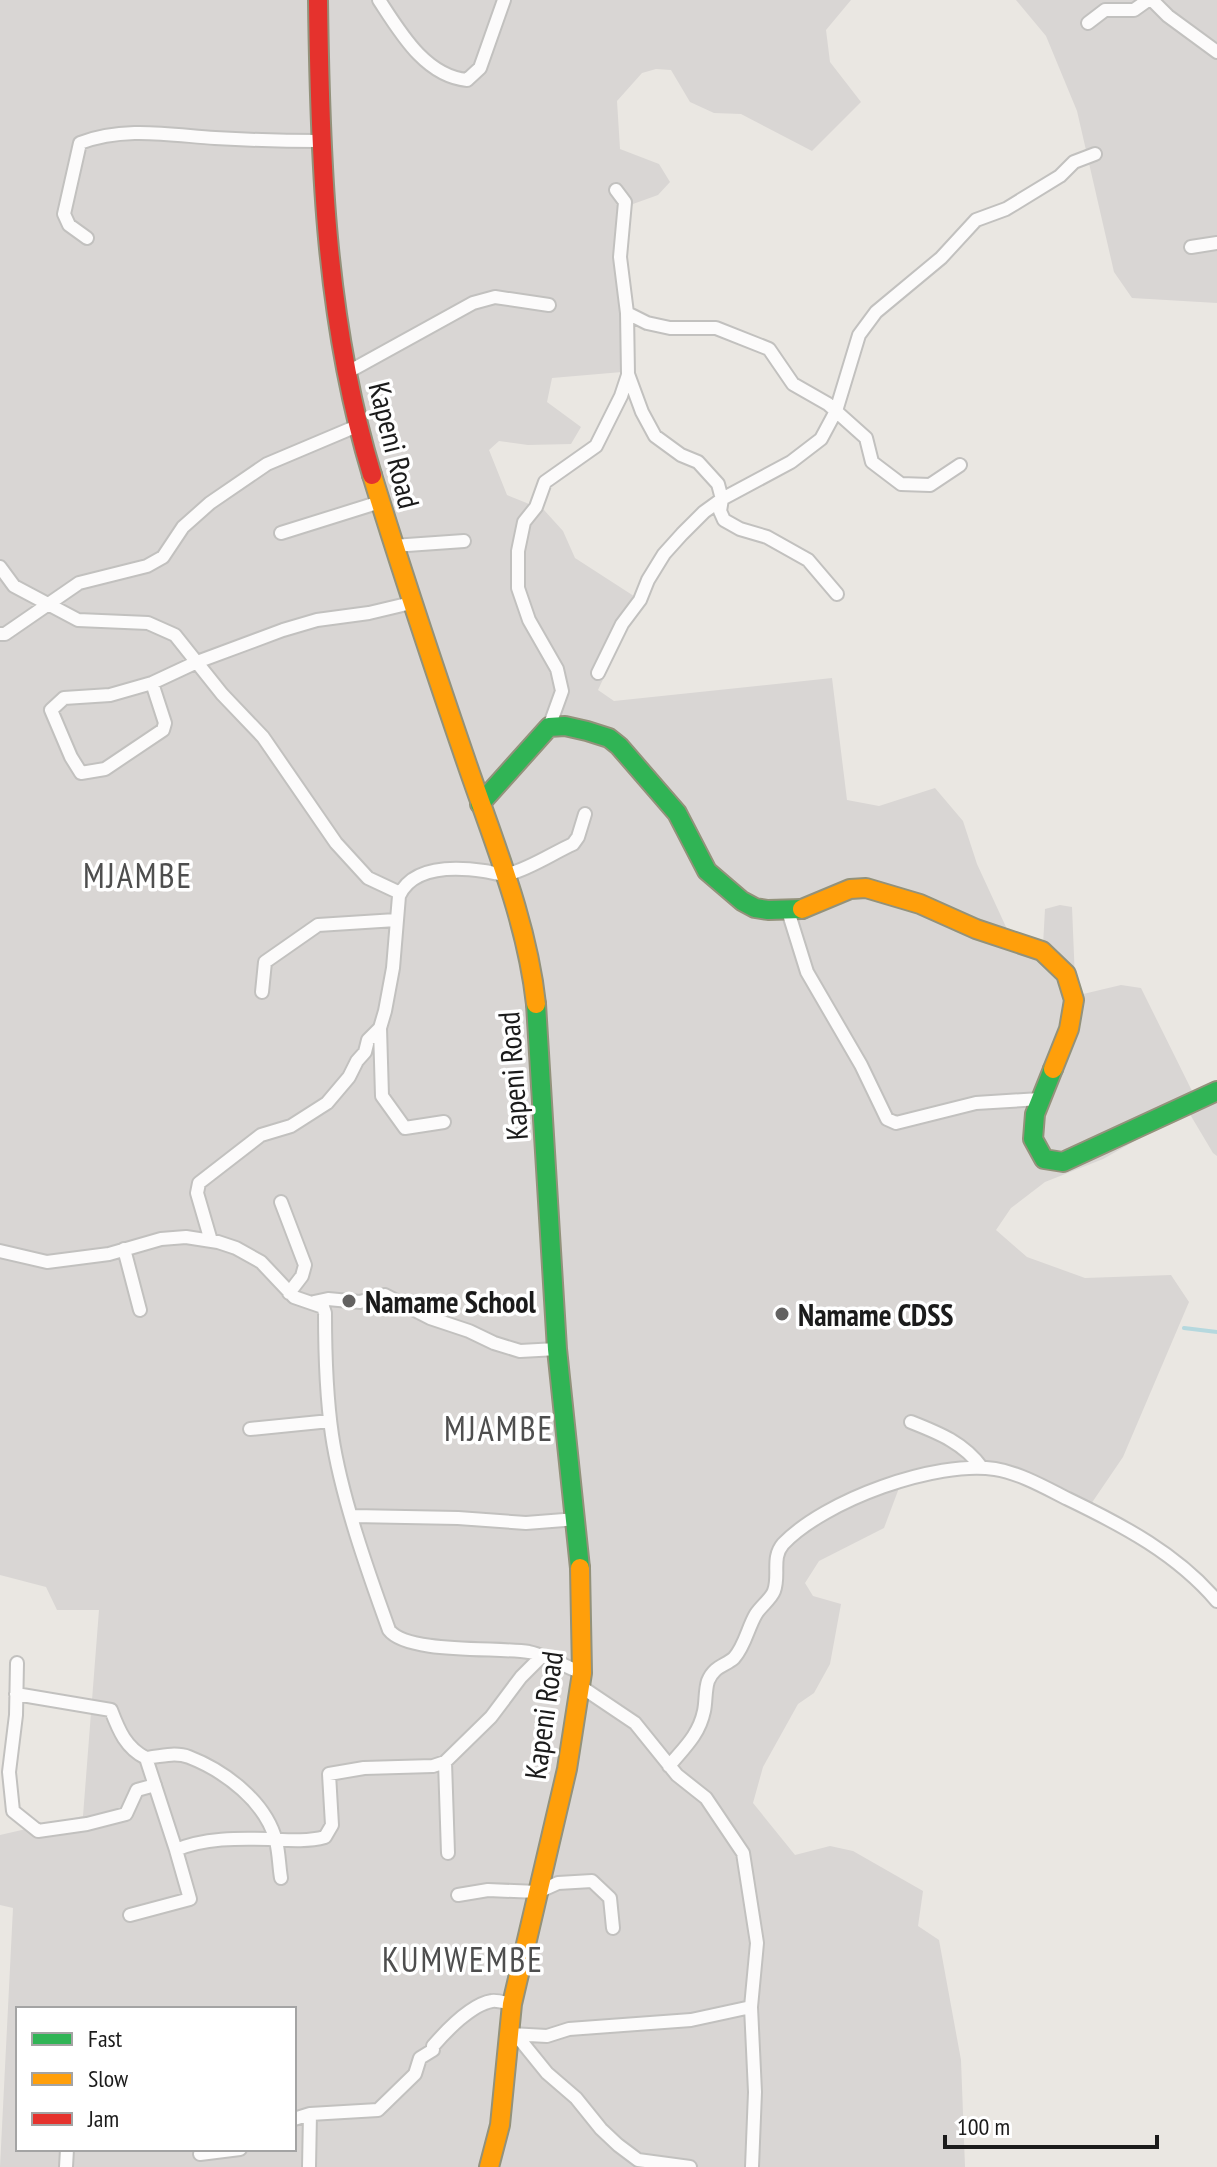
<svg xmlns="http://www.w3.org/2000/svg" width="1217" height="2167" viewBox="0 0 1217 2167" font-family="'PT Sans Narrow',sans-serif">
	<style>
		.residential { fill: #d9d6d4; fill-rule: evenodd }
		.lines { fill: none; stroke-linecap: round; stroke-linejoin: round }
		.stream { stroke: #b5d8de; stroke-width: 4 }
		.street-casing { stroke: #c2c1bf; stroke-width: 16 }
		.fast-casing { stroke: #93927b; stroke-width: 22 }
		.slow-casing { stroke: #93927b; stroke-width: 22 }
		.jam-casing { stroke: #93927b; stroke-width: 22 }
		.street { stroke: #fcfbfb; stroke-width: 12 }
		.fast { stroke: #30b455; stroke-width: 18 }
		.slow { stroke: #ff9f0a; stroke-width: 18 }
		.jam { stroke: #e5322d; stroke-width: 18 }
		.poi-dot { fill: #636261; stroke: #fff; stroke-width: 3 }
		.labels { text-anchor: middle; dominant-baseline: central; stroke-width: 7; stroke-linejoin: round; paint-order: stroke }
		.street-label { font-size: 30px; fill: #1b1b1b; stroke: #fff }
		.poi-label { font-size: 30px; font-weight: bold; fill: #1b1b1b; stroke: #fff; text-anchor: start }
		.quarter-label { font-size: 34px; letter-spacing: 2px; fill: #4e4e4e; stroke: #fff }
	</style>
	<rect width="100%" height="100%" fill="#eae7e2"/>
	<path class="residential" d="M0,0H851L826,30L830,62L861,102L812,151L741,114L714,113L690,102L671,70L656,69L642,73L617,101L620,149L659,164L670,182L658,195L633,204L627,217L622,372L552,378L547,402L581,427L571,444L528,445L499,441L489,450L507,495L544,510L563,531L575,558L640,600L598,690L614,701L832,678L847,800L879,806L935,788L963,821L977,864L1012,940L1043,945L1045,909L1060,905L1072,907L1075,980L1079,995L1121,985L1141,988L1195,1097L1217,1088V1156L1213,1153L1188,1111L1103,1159L1045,1182L1011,1208L996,1230L1027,1257L1085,1278L1171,1275L1189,1302L1123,1457L1089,1507L982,1469L948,1472L899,1488L884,1528L819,1561L805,1583L813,1596L841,1604L830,1664L814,1693L798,1704L763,1767L753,1803L795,1855L830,1846L853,1851L923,1891L918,1926L939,1940L961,2060L965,2167H0L13,1908L0,1905V1835L83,1816L99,1610H57L46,1587L0,1575ZM18,2009H294V2149H18Z
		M1016,0H1217V303L1132,298L1114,272L1077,111L1046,36Z"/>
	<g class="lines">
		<path class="stream" d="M1184,1328L1217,1332"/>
		<defs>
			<path id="street" d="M379,0C400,32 425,76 467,80L480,68L504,0
				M1152,0L1168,16L1217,52
				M1088,23L1105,10H1134L1148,0
				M616,190L625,202L620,257L627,313L628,374L642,412L655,436L681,455L698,462L718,484L722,499L720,511L724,520L740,529L767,537L808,560L837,594
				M87,238L69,225L64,214L80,143C124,126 170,135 215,138C250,140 285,141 320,141
				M1191,247L1217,243
				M627,313L647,323L670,328H716L769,349L793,384L828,404L866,438L872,462L901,484L930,485L960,465
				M348,372L473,303L495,297L549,305
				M281,533L380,502
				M393,546L464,541
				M0,567L14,586L78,620L148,623L175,635L222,694L263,737L336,843L368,878L400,893
				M0,634H5L79,583L147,566L163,557L183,527L210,503L267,464L357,426
				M598,673L622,624L640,600L648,580L664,554L682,534L704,512L722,499L791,462L821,439L836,411L859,335L876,312L941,258L976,220L1006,209L1060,176L1074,162L1095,154
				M152,683L165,723L163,730L105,769L81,773L71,757L51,710L64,698L110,695L152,683L197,662L283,630L317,620L369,613L411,603
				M549,727L562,691L557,669L529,620L518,588V551L524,522L536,507L545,482L596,446L621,396L628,375
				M788,911L807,972L861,1065L887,1119L896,1123L976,1103L1040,1099
				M262,992L265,962L318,925L396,920
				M380,1028L382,1096L405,1128L444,1122
				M281,1202L305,1265L302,1276L289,1293
				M211,1241L197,1193L199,1183L261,1135L291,1126L327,1103L349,1077L357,1061L365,1052L368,1040L380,1028L385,1011L393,968L399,896C413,865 456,867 484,871C492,872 502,876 509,874C531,868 553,853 573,844L578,837L585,814
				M124,1249L140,1310
				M0,1251L47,1262L109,1254L161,1239L186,1237L218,1242L236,1248L261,1262L294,1297L323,1307L325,1313C325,1354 326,1394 332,1435C341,1496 368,1572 389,1630C407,1654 498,1647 529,1652C547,1656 565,1666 582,1673
				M314,1302L328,1299L360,1302L385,1295L430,1318L469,1331L494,1343L520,1351L557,1349
				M911,1422C939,1433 964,1443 982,1468
				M250,1429L330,1421
				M353,1516L458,1518L526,1523L577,1519
				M17,1663L16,1715L9,1772L13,1811L38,1831L87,1824L126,1814L137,1790L155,1785
				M580,1686L635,1723L677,1775L706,1798L743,1853L757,1943L751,2007L755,2092L752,2167
				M16,1694L111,1710C119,1731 126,1748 146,1758L176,1850
				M146,1758C160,1756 176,1752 189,1757C225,1771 266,1802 276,1841C279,1853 279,1866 281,1878
				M445,1762L448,1853
				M669,1766C684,1748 699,1735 704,1711C706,1702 705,1690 708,1681C714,1666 725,1666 734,1658C745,1646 748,1627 756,1614C761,1606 771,1599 774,1591C780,1575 771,1558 783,1544C825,1500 936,1460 995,1469C1020,1473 1046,1488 1068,1499C1124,1526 1177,1554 1217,1601
				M458,1895L488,1890L538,1892L558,1883L592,1881L610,1898L613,1928
				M130,1915L190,1899L176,1850C203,1838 239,1838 269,1839C287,1840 307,1842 325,1837L332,1825L329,1774L364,1768L433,1766L445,1762L491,1717L521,1677L541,1657
				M510,2034L547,2036L569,2029L691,2020L751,2007
				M517,2036L547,2073L576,2098L601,2129L618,2145L638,2160L690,2167
				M294,2119L310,2114L378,2110L415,2074L420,2058L433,2050V2046C446,2031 472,2004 492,2001C497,2000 506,2003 512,2004
				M200,2154L240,2149
				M66,2167L67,2149
				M309,2167L310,2114"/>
			<path id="fast" d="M480,804L549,727L565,726L587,731L609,738L619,746L677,813L707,871L742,901L755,908L768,910L802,909
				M536,1004L557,1349L580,1568
				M1053,1069L1035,1114L1033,1139L1044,1159L1063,1162L1217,1091"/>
			<path id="slow" d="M372,475C402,572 434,668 467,764C494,843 527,921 536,1004
				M802,909L850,889L866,888L920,904L976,929L1042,951L1066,974L1074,1000L1069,1029L1053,1069
				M489,2167L500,2125L512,2004L567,1769L582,1673L580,1568"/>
			<path id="jam" d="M318,0C320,160 325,320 372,475"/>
		</defs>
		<use href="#street" class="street-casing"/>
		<use href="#fast" class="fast-casing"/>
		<use href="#slow" class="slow-casing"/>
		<use href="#jam" class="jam-casing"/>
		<use href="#street" class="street"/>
		<use href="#fast" class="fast"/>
		<use href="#slow" class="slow"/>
		<use href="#jam" class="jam"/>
	</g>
	<g class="poi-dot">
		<circle cx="349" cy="1301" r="8"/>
		<circle cx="782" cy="1314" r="8"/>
	</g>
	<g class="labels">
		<g class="street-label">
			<text transform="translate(395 445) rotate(76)">Kapeni Road</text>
			<text transform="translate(512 1076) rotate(-94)">Kapeni Road</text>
			<text transform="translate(543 1715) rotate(-82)">Kapeni Road</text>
		</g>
		<g class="poi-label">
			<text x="365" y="1301">Namame School</text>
			<text x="798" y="1314">Namame CDSS</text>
		</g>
		<g class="quarter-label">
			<text x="138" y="875">MJAMBE</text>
			<text x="499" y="1428">MJAMBE</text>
			<text x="463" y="1959">KUMWEMBE</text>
		</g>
	</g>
	<rect x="16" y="2007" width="280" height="144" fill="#ffffff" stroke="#a4a4a4" stroke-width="2"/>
	<rect x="32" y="2033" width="40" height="12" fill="#30b455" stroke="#a4a4a4" stroke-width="2"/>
	<text x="88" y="2047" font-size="24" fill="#1b1b1b">Fast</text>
	<rect x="32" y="2073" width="40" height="12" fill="#ff9f0a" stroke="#a4a4a4" stroke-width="2"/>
	<text x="88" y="2087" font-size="24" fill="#1b1b1b">Slow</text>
	<rect x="32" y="2113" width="40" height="12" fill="#e5322d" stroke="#a4a4a4" stroke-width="2"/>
	<text x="88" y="2127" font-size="24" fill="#1b1b1b">Jam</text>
	<path d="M945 2135v12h212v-12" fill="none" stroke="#1b1b1b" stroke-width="4"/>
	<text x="957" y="2135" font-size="24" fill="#1b1b1b" stroke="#ffffff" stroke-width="6" paint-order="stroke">100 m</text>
</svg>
